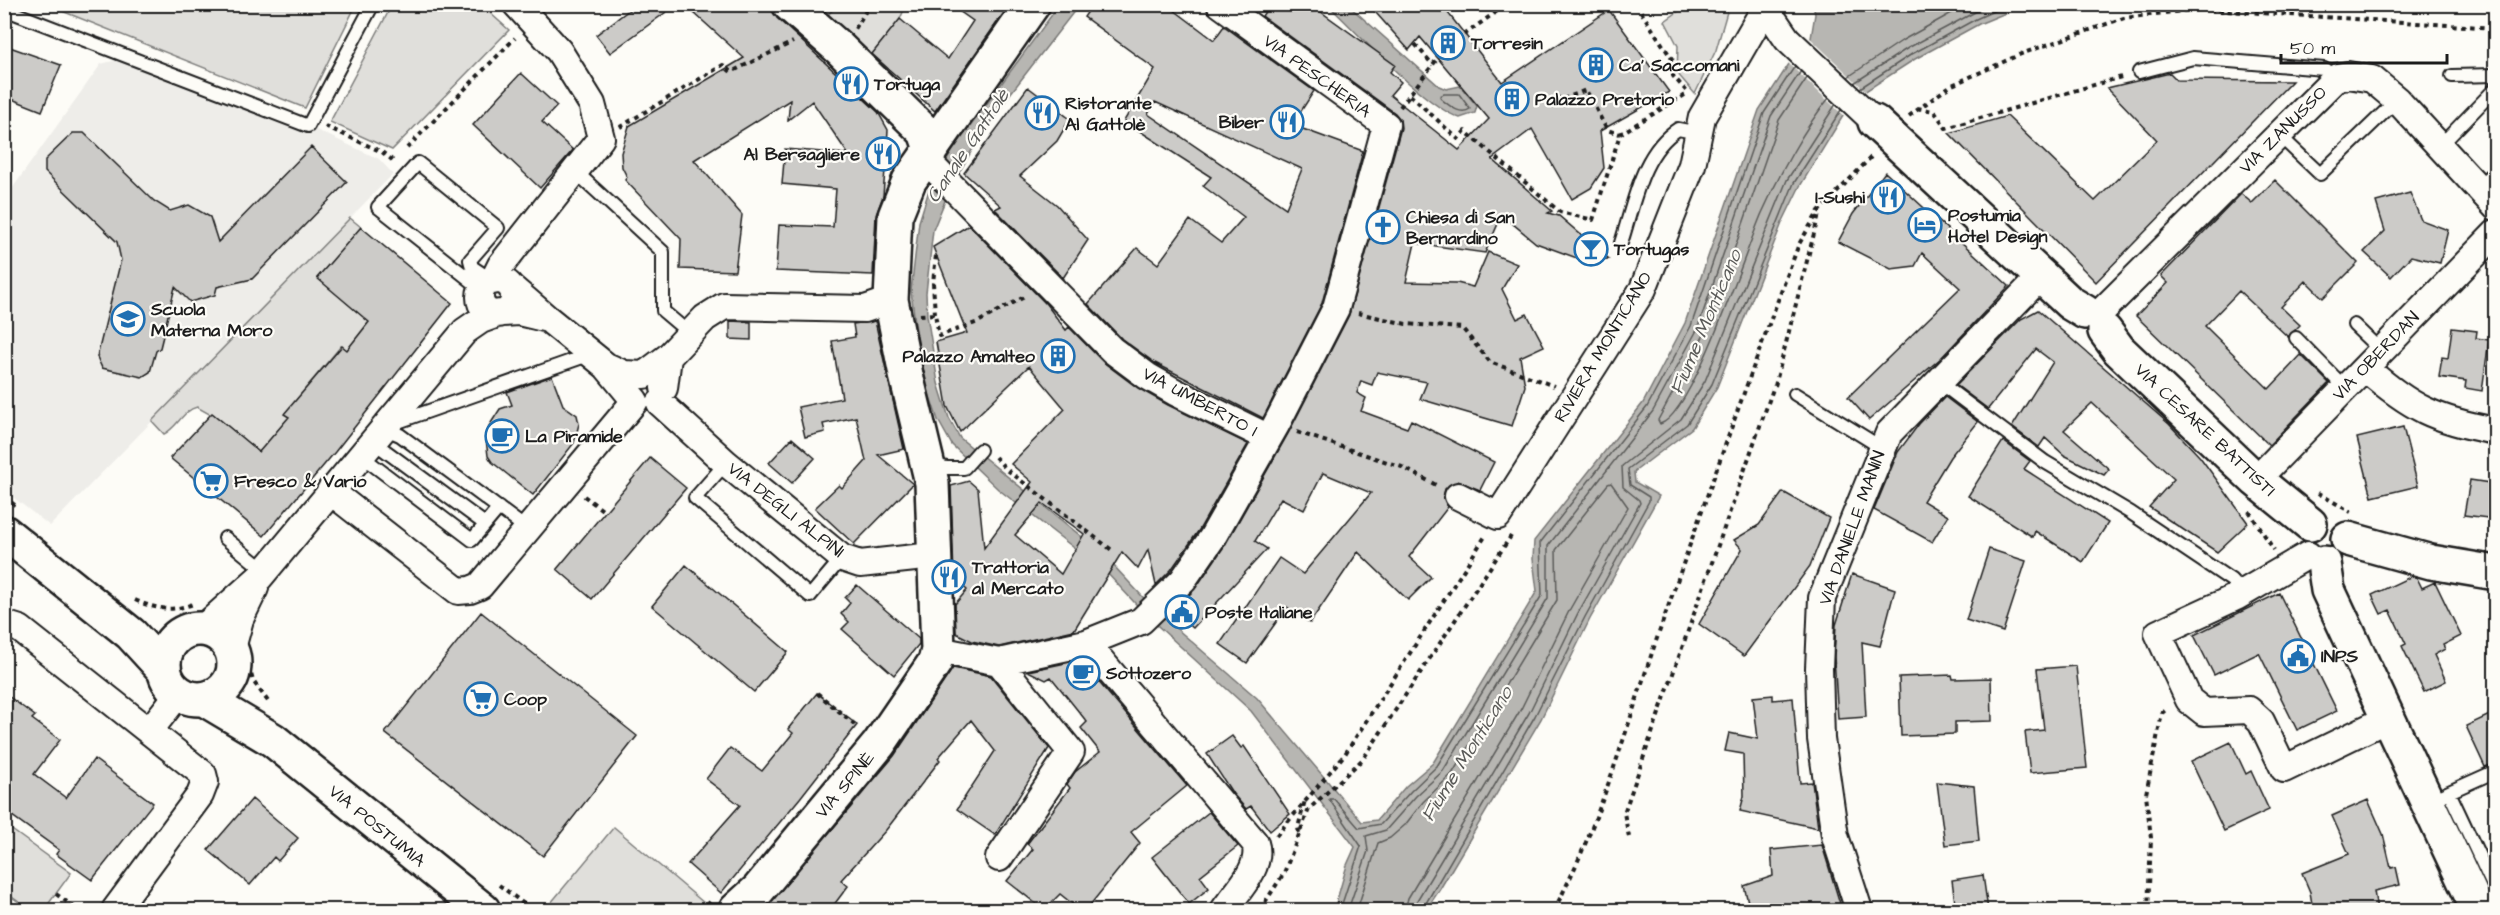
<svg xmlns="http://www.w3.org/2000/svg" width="2500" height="915" viewBox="0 0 2500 915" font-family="'Architects Daughter',sans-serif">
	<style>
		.built { fill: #eeede9 }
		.green { fill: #e0dfdb; stroke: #7e7e7c; stroke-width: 1.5 }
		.water { fill: #b7b6b2; stroke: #797876; stroke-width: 1.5 }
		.pier { fill: #fdfcf7 }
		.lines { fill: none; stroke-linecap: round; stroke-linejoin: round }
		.shore { stroke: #5a5a58; stroke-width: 1.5 }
		.building { fill: #cccbc8; stroke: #1c1c1c; stroke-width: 1.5; fill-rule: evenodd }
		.lane-casing { stroke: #1c1c1c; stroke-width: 16 }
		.street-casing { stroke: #1c1c1c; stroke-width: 30 }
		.secondary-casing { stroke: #1c1c1c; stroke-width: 38 }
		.path { stroke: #1c1c1c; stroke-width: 4; stroke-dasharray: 4.5 4.5; stroke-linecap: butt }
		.lane { stroke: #fdfcf7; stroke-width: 12 }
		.street { stroke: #fdfcf7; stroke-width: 26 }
		.secondary { stroke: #fdfcf7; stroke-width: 33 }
		.labels { text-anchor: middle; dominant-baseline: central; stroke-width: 4.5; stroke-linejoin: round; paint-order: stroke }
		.poi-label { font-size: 18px; font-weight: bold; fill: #1c1c1c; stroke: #fdfcf7; text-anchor: start }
		.street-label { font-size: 18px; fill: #1c1c1c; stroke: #fdfcf7 }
		.water-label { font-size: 20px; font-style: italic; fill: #5a5a58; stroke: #fdfcf7 }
	</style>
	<rect width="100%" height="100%" fill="#fdfcf7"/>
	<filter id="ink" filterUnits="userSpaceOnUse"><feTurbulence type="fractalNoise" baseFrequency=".0167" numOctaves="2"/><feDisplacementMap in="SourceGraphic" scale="12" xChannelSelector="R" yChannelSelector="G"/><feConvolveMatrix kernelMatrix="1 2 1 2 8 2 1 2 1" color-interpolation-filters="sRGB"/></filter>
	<g filter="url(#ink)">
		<path class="built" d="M132,56L308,126L379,159L393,174L50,526L5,491L4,200L101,64Z"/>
		<path class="green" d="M1689,4L1729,5L1716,50L1695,94L1677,73L1678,46L1665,21Z
			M47,5H356L305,108Z
			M392,5H481L509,30L392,150L330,122Z
			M837,5H906L900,19L871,56L826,17Z
			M350,218L361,227L318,278L369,322L347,350L341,346L285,413L289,417L259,452L213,414L211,415L197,407C183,410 177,428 164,434L152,421Z
			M5,825L71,873L44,910H30L5,892Z
			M614,827L704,903L697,910H545Z"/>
		<path class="water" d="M1059,5H1079L1010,94L975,145L951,186L933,230L926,293L927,315L938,383L949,418L960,438L1098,550L1091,561L998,489L952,445L938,420L921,370L911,291L919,222L929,190L953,150Z
			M1328,5H1348L1439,86L1446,89L1460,86L1477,106L1475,113L1460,118C1424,106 1358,33 1328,5Z
			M1813,5H2025L1979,24L1915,59L1867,90L1843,116L1800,186L1782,223L1717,387L1692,428L1634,472L1635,482L1659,496L1590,619L1541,719L1440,889L1426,910H1334L1347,865L1355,847L1251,711L1147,616L1106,572L1112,564L1155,610L1257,698L1362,822L1377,820L1406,786L1433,763L1537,591L1533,559L1534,541L1643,403L1685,323L1759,110L1789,64L1811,38L1815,14Z"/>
		<path class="pier" d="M1808,36L1868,93L1846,118L1787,62Z"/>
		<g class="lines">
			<path class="shore" d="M1848,77L1903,40L1968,4
				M1807,78L1779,120L1706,331L1658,420L1660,424C1692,416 1746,249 1762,213C1778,177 1804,128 1829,98
				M1854,83L1908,48L1990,4
				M1860,88L1912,54L1976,19L2009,4
				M1444,94H1459L1470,109C1460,116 1449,105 1441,99L1440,96Z
				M1340,910L1361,846L1329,799H1334L1359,828L1381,824L1411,791L1437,766L1542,595L1540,543L1647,407L1691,326L1764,113L1795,66
				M1348,910L1368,851L1366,836L1386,830L1416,796L1443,771L1548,598V546L1653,411L1697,330L1771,116L1801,71
				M1357,910L1378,843L1390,838L1405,825L1423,802L1452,774L1557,600L1556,550L1608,484L1611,483L1628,507L1570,609L1521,709L1408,898L1405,910
				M1414,910L1416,902L1529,713L1578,613L1640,503L1639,500L1623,487L1622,466L1681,419L1705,381L1787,180L1836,104
				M1422,910L1535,716L1585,617L1649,501V497L1630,485L1628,469L1687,424L1712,384L1794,183L1841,110"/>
		</g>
		<path class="building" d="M637,4H677L610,53L596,35Z
			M684,4H771L777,18L878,112L888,130L883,196L876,215L873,275L776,271L779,225L833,227L836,189L782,184L785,149L848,154L812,101L788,120L790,100L694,160L742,215L735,271L680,269L681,239L625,180L627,177L622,167L621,153L629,126L744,58Z
			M949,4H1010L935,111L872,54L900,19L948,59L973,21Z
			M1093,4H1166L1214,40L1224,26L1314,91L1292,125L1363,151L1322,303L1263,418L1155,363L1122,339L1088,304L1137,248L1158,264L1190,220L1221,243L1244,217L1203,186L1211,177L1124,121L1155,69L1084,17ZM1155,102L1302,169L1286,208L1148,114Z
			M1270,4H1310L1395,65L1390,72L1401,82L1390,95L1459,150L1489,119L1420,37L1409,50L1368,4H1441L1502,82L1609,10L1669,92L1600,131L1604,168L1591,188L1572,199L1532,129L1492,159L1552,211L1548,213L1559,216L1609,259L1585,261L1536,243L1502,215L1485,253L1415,243L1406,282L1457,283L1473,287L1488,252L1517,264L1502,289L1517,319L1527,314L1544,346L1520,357L1525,386L1512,426L1420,399L1427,382L1377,372L1372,385L1361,381L1357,393L1366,398L1361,411L1407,428L1411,420L1494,462L1480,490L1458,481L1445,489L1443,497L1448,507L1409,557L1431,577L1408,600L1358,552L1310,623L1287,607L1247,663L1220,644L1279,558L1303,574L1371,493L1323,473L1304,510L1281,498L1255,541L1267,549L1193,628L1173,611L1195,589L1225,545L1289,432L1349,315L1401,128L1400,119L1395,113L1262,16Z
			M4,45L61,65L42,111L4,96Z
			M521,73L557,106L542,122L573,150L540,188L473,125Z
			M2170,73L2177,80L2292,81L2096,282L1949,133L2007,116L2095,201L2157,140L2107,88Z
			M1028,87L1070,119L1057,141L1020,176L1057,205L1088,240L1063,278L995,209L1001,206L964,173Z
			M73,133H84L154,201L170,211L189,205L210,217L218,242L311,147L347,182L252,279L217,287L215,295L190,302L175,287L160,348L156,351L150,372L142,377L102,368L97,357L121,260L117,242L45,172V160Z
			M1885,172L2009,286L1941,358L1869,420L1848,397L1960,288L1922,253L1915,266L1891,269L1838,242L1853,214Z
			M2275,180L2358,263L2323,298L2306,281L2281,307L2300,325L2288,337L2239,291L2205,326L2269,389L2301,355L2329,383L2269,445L2136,316L2168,283L2161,276L2241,194L2252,203Z
			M2410,193L2421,220L2448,230L2440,263L2411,256L2391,277L2364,252L2385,231L2376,202Z
			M969,225L1046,304L1066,330L1069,327L1103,362L1138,388L1168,405L1248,444L1199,530L1171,570L1156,585L1148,550L1138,569L1122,552L1074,630L999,647L972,641L956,633L955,604L967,590L954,578L951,486L969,481L978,489L984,548L1032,482L1011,464L1065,409L1029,366L960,432L947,406L936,342L967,333L933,247ZM1042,503L1084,534L1061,574L1015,535Z
			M361,227L452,303L335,452L264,536L170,458L212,413L259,452L289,417L284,414L342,346L347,350L369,322L317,278Z
			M2038,310L2169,424L2200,457L2248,523L2217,552L2149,507L2174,479L2092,403L2064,430L2109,469L2104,475L2064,455L2045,438L2039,447L2012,427L2053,362L2036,349L1988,409L1956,385L2021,319Z
			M730,321L751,322V340L730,339Z
			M875,321L904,449L878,455L913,484L854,544L815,508L839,485L842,488L866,461L856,417L823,424L825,432L805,437L798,407L842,398L832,341L855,337L853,324Z
			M2452,328L2477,331L2476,338L2489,340L2482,391L2465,388L2466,381L2439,377L2442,357L2448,358Z
			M552,376L563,405L577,415L579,424L574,443L533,495L492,462L488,456L486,439L489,426L500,409L512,405L507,392Z
			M1945,397L1978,422L1950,457L1923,501L1948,516L1932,542L1874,510L1898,452L1919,424Z
			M2403,427L2418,486L2372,497L2357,438Z
			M792,438L815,458L792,483L769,463Z
			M2003,441L2030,461L2024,469L2108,523L2083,562L2035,531L2033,537L1968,496Z
			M650,458L686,488L592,599L557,569Z
			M2470,480L2496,484V519L2464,515Z
			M1783,492L1829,518L1810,566L1744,656L1699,624L1742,549L1734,540L1759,525Z
			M1989,549L2026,561L2003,632L1966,620Z
			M686,565L788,652L754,692L652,606Z
			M1852,574L1895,589L1880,646L1862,642L1866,717L1838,719L1834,657L1836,625Z
			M2412,576L2417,578L2422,588L2435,582L2461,636L2443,645L2445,649L2434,655L2446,681L2424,692L2402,646L2406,644L2390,610L2381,614L2372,595Z
			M857,585L919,639V644L894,675L842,629L849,622L841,614L850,603L845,598Z
			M2279,593L2337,711L2297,730L2259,653L2214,675L2194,635Z
			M481,612L637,736L543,856L385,733Z
			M1080,660L1187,786L1131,832L1140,843L1086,910H1080L1060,894L1044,910L1007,881L1033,849L1027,844L1070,788L1067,784L1075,772L1100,752L1081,728L1087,722L1051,677L1046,680L1028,671Z
			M2076,666L2087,768L2030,773L2025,732L2044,730L2037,669Z
			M953,668L991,676L1049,748L995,835L957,809L995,751L971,720L938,758L940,760L886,830L841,880L848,886L830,910H764L894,756Z
			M1952,675L1953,679L1991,678L1992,721L1955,722V734L1901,736L1899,677Z
			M4,693L35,716L32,719L60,740L34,774L66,798L94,759L153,803L92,880L56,854L59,850L4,810Z
			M817,693L857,725L800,798L721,893L688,864L740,805L706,779L730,748L762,771L793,733L788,729Z
			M1773,695V700L1793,698L1800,783L1812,782L1818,828L1740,811L1744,796L1743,754L1725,751L1729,733L1758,739L1753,697Z
			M2496,712V763L2485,767L2466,726Z
			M1232,736L1241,748L1244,746L1290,814L1270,831L1251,806L1246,809L1233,794L1207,754Z
			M2231,742L2246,774L2251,771L2269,810L2224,831L2191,761Z
			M1937,782L1974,786L1979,841L1945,845Z
			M252,799L298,838L278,861L274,857L250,885L208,850Z
			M2368,800L2383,834L2391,868L2396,867L2400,885L2374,891L2377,910H2313L2310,892L2302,873L2349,854L2332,816Z
			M1209,812L1238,846L1200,876L1209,888L1189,904L1152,857Z
			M1822,845L1842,910H1750L1744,886L1773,876L1771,850Z
			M1983,875L1988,910H1956L1952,880Z"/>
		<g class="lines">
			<defs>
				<path id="lane" d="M4,9L308,126L373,4
					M2139,72L2193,58L2324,69L2337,77
					M2452,76L2496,75
					M2279,135L2320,174L2397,100
					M2440,146L2496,88
					M576,172L663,252V311L689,333
					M2479,186L2496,170
					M1621,243C1634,204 1641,153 1678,129L1699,133
					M483,290L378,207L418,163L498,228L470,260L472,267L493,281
					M2354,325L2381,351
					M2296,338L2345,388
					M1939,382L2045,462L2131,513L2231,580L2243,593
					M1795,394L1882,448
					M392,424L591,354
					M383,428L400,435L527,529
					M372,441L485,524
					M360,455L472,540L499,508
					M726,463L695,498L810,596L842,558
					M930,463L946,468H964L980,450
					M225,538L265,571
					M2449,792L2496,771
					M2427,802L2449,792L2496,892"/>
				<path id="street" d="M1763,4L1787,39L1875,122
					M931,149L932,166L1112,350L1147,376L1175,392L1267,437
					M480 297a17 17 0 1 1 34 0a17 17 0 1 1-34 0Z
					M493,281L501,265L601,138L592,104L559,51L516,4
					M2104,309L2337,77L2348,75L2372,79L2397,100L2496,207
					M502,313L519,312L548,319L512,288
					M548,319L606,366
					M668,357L705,318L724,306L865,309L891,300
					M2365,368C2411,408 2435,420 2496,431
					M660,403L726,463L842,558L860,564L933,556
					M2256,480L2496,233
					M330,491L458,591L470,590L480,586L635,401L606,366L624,374L644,375L668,357L664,388
					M1458,496L1498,516L1643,289L1692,165L1702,117L1765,8
					M2308,555L2236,597L2158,633L2189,700L2204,712L2249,710L2261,721L2284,769L2387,719
					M4,624L20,629L203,774L205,782L200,795L115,910
					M201,630L260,577L465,331L481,320L500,313
					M1086,643L1255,843C1263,867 1237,891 1224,910
					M938,650L999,662L1086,643L1141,621L1183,580L1212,538L1276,425L1336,308L1386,125L1220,4
					M231,652L240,619L255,588
					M150,730L179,693
					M999,858L1071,752L999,662
					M1859,910L1835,836L1821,739L1819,668L1822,598L1889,433L2041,276"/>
				<path id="secondary" d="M789,4L839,48L925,132L931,149
					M1875,122L2070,303L2085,312
					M2105,331L2119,350L2256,480L2310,524
					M4,532L131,634L164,670
					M2348,539L2431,562L2496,573
					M2324,563L2328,590L2478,910
					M164 664a35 35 0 1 1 70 0a35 35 0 1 1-70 0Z
					M204,699L273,740L483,910
					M736,910L758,890L879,744L935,662L938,650L932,483L906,375L891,300L895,216L909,181L1033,4"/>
			</defs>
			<use href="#lane" class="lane-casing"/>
			<use href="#street" class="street-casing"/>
			<use href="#secondary" class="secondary-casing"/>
			<path class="path" d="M1636,4L1674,62L1673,76L1689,94
				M855,29L870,4
				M1464,35L1507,4
				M1415,44L1433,65
				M1410,95L1458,139L1465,131L1560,212L1593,220L1620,134L1688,93
				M1556,96L1561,100L1586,90L1607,130L1620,134
				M1400,107L1438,58
				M1917,108L1934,111L1946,128L2125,76
				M1909,116L1950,86L2021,54L2124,18L2198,9L2496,28
				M325,126L382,152L396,163
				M620,127L723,65L731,72L793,42
				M407,148L515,38
				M1358,313L1406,324L1462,328L1490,362L1554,386
				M935,314L933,283L936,255
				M920,315L935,314L939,336L978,322L1026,296
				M1775,386L1819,214
				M1297,432L1402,467L1438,486
				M995,457L1006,469L1113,551
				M2318,493L2351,512
				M584,496L605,512
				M4,497L16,506
				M2249,511L2274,550
				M135,600C155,609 172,612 193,604
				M249,666L253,681L270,704
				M817,693L858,727
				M1299,833L1298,828L1305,800
				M1276,836L1345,754L1486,535
				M1629,837L1624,813L1774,386
				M499,885L532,910
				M56,894L78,910
				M702,910L710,902
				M1260,910L1284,873L1309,809L1363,759L1511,536
				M1554,910C1599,826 1624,735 1655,644C1702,510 1749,376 1799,244L1819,211L1873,155
				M2148,910L2151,838L2146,794L2162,713L2167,709"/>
			<use href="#lane" class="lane"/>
			<use href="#street" class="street"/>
			<use href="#secondary" class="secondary"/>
		</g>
	</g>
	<defs>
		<symbol id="building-ring" viewBox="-11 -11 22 22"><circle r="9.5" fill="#fdfcf7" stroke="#1f6fb2" stroke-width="1.5"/><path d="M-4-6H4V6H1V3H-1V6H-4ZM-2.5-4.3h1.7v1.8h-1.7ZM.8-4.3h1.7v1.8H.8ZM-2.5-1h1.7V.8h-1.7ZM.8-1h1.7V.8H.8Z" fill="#1f6fb2"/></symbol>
		<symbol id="restaurant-ring" viewBox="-11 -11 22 22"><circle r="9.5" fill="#fdfcf7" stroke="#1f6fb2" stroke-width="1.5"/><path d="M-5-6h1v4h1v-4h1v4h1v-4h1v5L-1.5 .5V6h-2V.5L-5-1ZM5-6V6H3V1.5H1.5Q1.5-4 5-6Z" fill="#1f6fb2"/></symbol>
		<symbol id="hotel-ring" viewBox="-11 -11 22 22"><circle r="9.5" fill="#fdfcf7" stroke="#1f6fb2" stroke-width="1.5"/><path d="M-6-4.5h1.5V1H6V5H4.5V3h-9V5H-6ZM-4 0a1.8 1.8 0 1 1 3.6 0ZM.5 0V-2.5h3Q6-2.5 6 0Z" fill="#1f6fb2"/></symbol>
		<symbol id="church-ring" viewBox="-11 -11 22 22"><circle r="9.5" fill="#fdfcf7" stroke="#1f6fb2" stroke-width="1.5"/><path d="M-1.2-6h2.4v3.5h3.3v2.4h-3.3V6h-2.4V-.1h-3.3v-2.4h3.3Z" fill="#1f6fb2"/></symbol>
		<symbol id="bar-ring" viewBox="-11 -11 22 22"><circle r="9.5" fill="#fdfcf7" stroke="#1f6fb2" stroke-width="1.5"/><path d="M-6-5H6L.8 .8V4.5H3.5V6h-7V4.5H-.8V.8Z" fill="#1f6fb2"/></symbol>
		<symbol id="school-ring" viewBox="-11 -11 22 22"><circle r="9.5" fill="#fdfcf7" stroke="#1f6fb2" stroke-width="1.5"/><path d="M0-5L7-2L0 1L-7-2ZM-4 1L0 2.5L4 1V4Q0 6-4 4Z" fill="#1f6fb2"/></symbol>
		<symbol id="cafe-ring" viewBox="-11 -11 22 22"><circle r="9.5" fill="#fdfcf7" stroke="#1f6fb2" stroke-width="1.5"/><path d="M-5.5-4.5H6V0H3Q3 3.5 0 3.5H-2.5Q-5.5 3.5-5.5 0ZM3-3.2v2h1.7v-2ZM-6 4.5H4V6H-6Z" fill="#1f6fb2"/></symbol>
		<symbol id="supermarket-ring" viewBox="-11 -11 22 22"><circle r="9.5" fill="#fdfcf7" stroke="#1f6fb2" stroke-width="1.5"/><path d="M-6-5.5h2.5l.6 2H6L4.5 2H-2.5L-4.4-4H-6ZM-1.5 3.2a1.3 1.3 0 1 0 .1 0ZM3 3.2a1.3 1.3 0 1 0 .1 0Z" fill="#1f6fb2"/></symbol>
		<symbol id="civic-ring" viewBox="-11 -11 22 22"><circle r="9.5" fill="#fdfcf7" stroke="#1f6fb2" stroke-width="1.5"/><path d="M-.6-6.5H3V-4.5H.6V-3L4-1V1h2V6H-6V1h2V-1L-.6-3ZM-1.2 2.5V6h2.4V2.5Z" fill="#1f6fb2"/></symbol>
	</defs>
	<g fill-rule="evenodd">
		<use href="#building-ring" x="1429" y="24" width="38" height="38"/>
		<use href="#building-ring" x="1577" y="46" width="38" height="38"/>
		<use href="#restaurant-ring" x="832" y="65" width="38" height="38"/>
		<use href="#building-ring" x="1493" y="80" width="38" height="38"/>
		<use href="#restaurant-ring" x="1023" y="94" width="38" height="38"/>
		<use href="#restaurant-ring" x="1268" y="103" width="38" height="38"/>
		<use href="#restaurant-ring" x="864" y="135" width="38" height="38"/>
		<use href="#restaurant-ring" x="1869" y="178" width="38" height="38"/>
		<use href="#hotel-ring" x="1906" y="206" width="38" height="38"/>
		<use href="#church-ring" x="1364" y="208" width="38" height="38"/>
		<use href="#bar-ring" x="1572" y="230" width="38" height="38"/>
		<use href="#school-ring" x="109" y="300" width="38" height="38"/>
		<use href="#building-ring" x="1039" y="337" width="38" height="38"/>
		<use href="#cafe-ring" x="483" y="417" width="38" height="38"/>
		<use href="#supermarket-ring" x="192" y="462" width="38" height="38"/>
		<use href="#restaurant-ring" x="930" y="558" width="38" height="38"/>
		<use href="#civic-ring" x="1163" y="593" width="38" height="38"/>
		<use href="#civic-ring" x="2279" y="637" width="38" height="38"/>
		<use href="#cafe-ring" x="1064" y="654" width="38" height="38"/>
		<use href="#supermarket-ring" x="462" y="680" width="38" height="38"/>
	</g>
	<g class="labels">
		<g class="poi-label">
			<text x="1471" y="43">Torresin</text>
			<text x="1619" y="65">Ca' Saccomani</text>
			<text x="874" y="84">Tortuga</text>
			<text x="1535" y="99">Palazzo Pretorio</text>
			<text x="1065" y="103">Ristorante<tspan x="1065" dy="21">Al Gattolè</tspan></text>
			<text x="1264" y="122" text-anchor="end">Biber</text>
			<text x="860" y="154" text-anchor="end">Al Bersagliere</text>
			<text x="1865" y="197" text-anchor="end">I-Sushi</text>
			<text x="1948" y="215">Postumia<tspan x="1948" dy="21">Hotel Design</tspan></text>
			<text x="1406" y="217">Chiesa di San<tspan x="1406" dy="21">Bernardino</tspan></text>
			<text x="1614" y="249">Tortugas</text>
			<text x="151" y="309">Scuola<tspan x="151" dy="21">Materna Moro</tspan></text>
			<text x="1035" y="356" text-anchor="end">Palazzo Amalteo</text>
			<text x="525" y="436">La Piramide</text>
			<text x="234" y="481">Fresco &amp; Vario</text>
			<text x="972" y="567">Trattoria<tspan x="972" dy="21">al Mercato</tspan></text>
			<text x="1205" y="612">Poste Italiane</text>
			<text x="2321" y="656">INPS</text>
			<text x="1106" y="673">Sottozero</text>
			<text x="504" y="699">Coop</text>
		</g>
		<g class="street-label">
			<text transform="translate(1317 76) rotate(36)">VIA PESCHERIA</text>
			<text transform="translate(2283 130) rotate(-45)">VIA ZANUSSO</text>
			<text transform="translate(1603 347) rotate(-59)">RIVIERA MONTICANO</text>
			<text transform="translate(2376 356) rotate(-46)">VIA OBERDAN</text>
			<text transform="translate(1200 402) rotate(28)">VIA UMBERTO I</text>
			<text transform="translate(2205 430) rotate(43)">VIA CESARE BATTISTI</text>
			<text transform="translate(786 510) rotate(38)">VIA DEGLI ALPINI</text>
			<text transform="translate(1852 528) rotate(-70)">VIA DANIELE MANIN</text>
			<text transform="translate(845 785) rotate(-50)">VIA SPINÈ</text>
			<text transform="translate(377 826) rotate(39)">VIA POSTUMIA</text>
		</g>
		<g class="water-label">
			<text transform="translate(968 146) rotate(-56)">Canale Gattolè</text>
			<text transform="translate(1706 322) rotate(-67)">Fiume Monticano</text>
			<text transform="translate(1467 754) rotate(-58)">Fiume Monticano</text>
		</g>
	</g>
	<rect width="2500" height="915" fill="none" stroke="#fdfcf7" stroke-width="24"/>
	<rect x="12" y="12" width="2476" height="891" fill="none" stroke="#1c1c1c" stroke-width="2" filter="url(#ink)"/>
	<path d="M2281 54v9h166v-9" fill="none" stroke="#1c1c1c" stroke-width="3"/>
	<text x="2290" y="54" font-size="18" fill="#1c1c1c" stroke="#fdfcf7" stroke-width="4.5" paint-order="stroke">50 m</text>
</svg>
